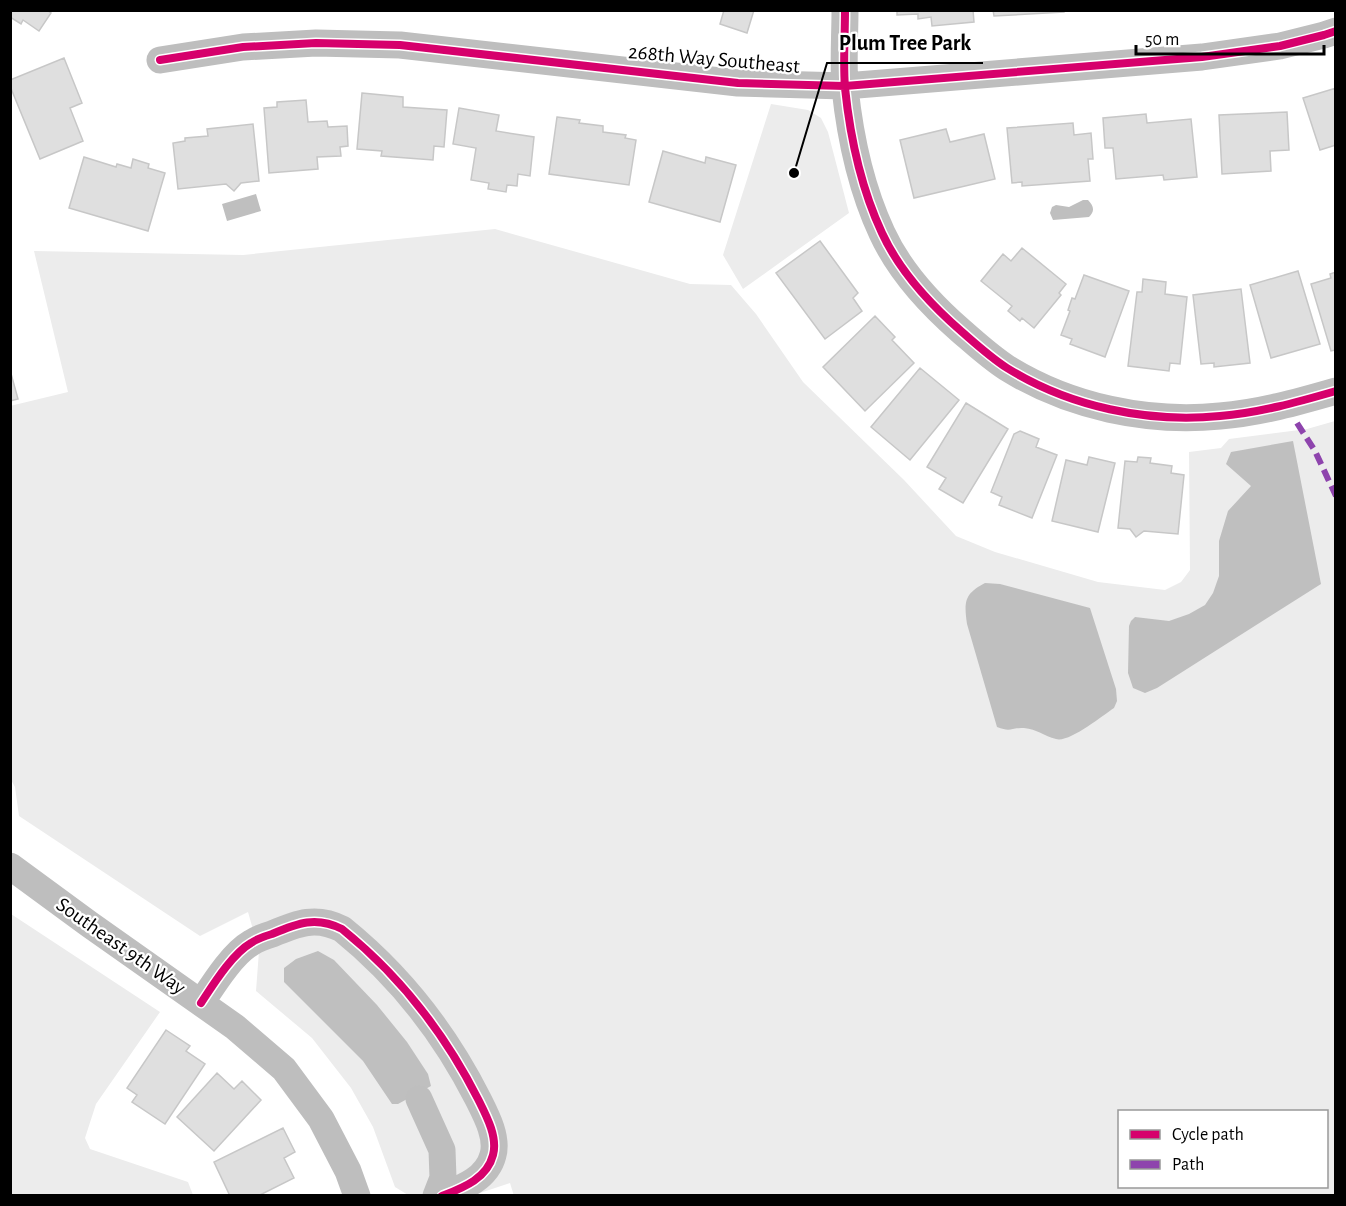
<svg xmlns="http://www.w3.org/2000/svg" width="1346" height="1206" viewBox="0 0 1346 1206" font-family="'Alegreya Sans',sans-serif">
	<style>
		.green { fill: #ececec; fill-rule: evenodd }
		.water { fill: #bfbfbf }
		.building { fill: #dfdfdf; stroke: #c7c7c7; stroke-width: 1.5 }
		.lines { fill: none; stroke-linecap: round; stroke-linejoin: round }
		.minor { stroke: #bebebe; stroke-width: 27 }
		.quiet { stroke: #8e44ad; stroke-width: 6; stroke-dasharray: 12 6; stroke-linecap: butt }
		.cycleway-casing { stroke: #fff; stroke-width: 11 }
		.cycleway { stroke: #d6006c; stroke-width: 8 }
		.labels { text-anchor: middle; dominant-baseline: central; stroke-width: 4.5; stroke-linejoin: round; paint-order: stroke }
		.street-label { font-size: 21px; fill: #000; stroke: #fff }
		.leader { fill: none; stroke: #000; stroke-width: 2 }
		.callout-dot { fill: #000; stroke: #fff; stroke-width: 2 }
		.callout-label { font-size: 22px; text-anchor: middle; font-weight: bold; fill: #000; stroke: #fff; stroke-width: 4.5; stroke-linejoin: round; paint-order: stroke }
	</style>
	<rect width="100%" height="100%" fill="#fff"/>
	<path class="green" d="M771,104L808,110L821,118L828,132L849,213L743,289L723,255Z
		M495,229L690,284L731,285L756,314L803,382L904,480L956,536L995,552L1098,582L1165,590L1181,582L1190,570L1189,452L1221,448L1229,439L1307,429L1335,421V1195L514,1196L510,1183L474,1195H408L395,1187L373,1127L351,1088L312,1038L256,991L259,951L248,912L200,936L19,816L15,787L10,778V406L68,392L34,251L243,255ZM1120,1112H1326V1186H1120Z
		M11,914L160,1012L96,1104L85,1138L90,1149L188,1182L193,1195H11Z"/>
	<path class="water" d="M256,194L261,211L227,221L222,204Z
		M1083,200H1088C1094,206 1095,211 1089,217L1053,220L1050,213L1052,207L1056,205L1069,207Z
		M1293,441L1321,584L1157,688L1145,693L1133,688L1128,673L1129,626L1131,621L1135,617L1169,621L1189,614L1205,605L1213,593L1219,576V541L1228,511L1251,486L1226,464L1231,452Z
		M985,583L1000,584L1090,608L1116,689L1117,701L1114,708C1102,716 1069,743 1056,739C1044,736 1037,729 1024,728C1011,727 1012,733 997,727L967,624C964,602 964,594 985,583Z
		M318,951L334,960L377,1005L407,1042L428,1074L431,1086L398,1104H392L363,1061L284,982V968L296,959Z"/>
	<path class="building" d="M10,10H47L51,13L39,31L23,20L21,24L10,17Z
		M724,10H754L747,33L720,24Z
		M897,10H973L974,22L932,26L931,17L918,19V14L897,15Z
		M993,10H1064V12L994,16Z
		M64,58L82,103L70,108L83,141L40,159L10,86V80Z
		M1336,88V145L1320,150L1303,98Z
		M362,93L403,97V107L447,110L444,147L434,146L433,160L381,156L382,151L357,149Z
		M306,100L308,122L327,121L328,127L347,126L348,146L340,147L341,156L317,157L318,169L269,173L264,108L277,107V102Z
		M459,108L499,115L496,131L534,137L530,176L518,174L517,186L507,185L506,192L488,189L489,183L471,180L476,148L453,144Z
		M1287,112L1289,150L1270,151L1271,171L1222,174L1219,115Z
		M1146,114L1147,123L1191,119L1197,177L1164,180L1163,175L1116,179L1113,148H1105L1103,118Z
		M557,117L580,120L579,123L603,126V132L626,135L625,138L636,140L629,185L549,174Z
		M1073,123L1074,135L1091,133L1093,159H1088L1090,181L1022,186V182L1012,183L1007,128Z
		M253,124L259,181L241,183L234,191L226,184L178,189L173,143L185,141V138L208,136L207,129Z
		M946,129L950,142L984,134L995,179L914,198L900,140Z
		M663,151L705,163L706,157L736,165L720,222L649,202Z
		M84,157L116,167L117,164L131,168L133,159L149,164L148,168L165,173L148,231L69,208Z
		M820,241L858,293L853,298L862,311L825,339L776,273Z
		M1022,248L1066,284L1059,293L1061,295L1034,328L1022,318L1020,321L1008,311L1012,306L981,281L1003,254L1011,261Z
		M1298,271L1320,344L1271,358L1250,285Z
		M1336,272V350L1331,351L1311,284L1331,278L1330,274Z
		M1084,275L1129,291L1105,357L1070,344L1072,339L1061,335L1070,311L1068,310L1072,298L1075,299Z
		M1143,279L1166,282L1165,294L1187,297L1180,364L1170,363L1169,371L1128,366L1137,292H1142Z
		M1241,289L1250,363L1214,367V363L1201,364L1193,295Z
		M875,316L895,337L892,340L914,363L865,411L823,367Z
		M920,368L959,400L910,460L871,427Z
		M10,370L18,399L10,401Z
		M966,403L1008,429L963,503L939,489L946,478L927,467Z
		M1020,431L1039,439L1036,447L1057,455L1032,518L999,505L1002,497L991,492L1014,434Z
		M1089,457L1115,463L1098,532L1052,521L1066,460L1087,465Z
		M1138,457L1151,458L1150,463L1172,466L1171,473L1184,475L1178,534L1144,531L1136,537L1130,529L1118,528L1125,461L1137,462Z
		M166,1030L190,1046L186,1051L205,1064L165,1124L132,1102L137,1095L127,1088Z
		M217,1073L234,1089L242,1081L261,1100L214,1151L177,1117Z
		M283,1128L295,1152L284,1158L294,1178L258,1196H230L214,1162Z"/>
	<g class="lines">
		<path class="minor" d="M845,10C845,36 843,62 845,88C850,136 861,188 882,233C899,270 930,304 961,331C976,344 990,357 1007,368C1070,407 1147,423 1220,416C1259,413 1298,402 1336,391
			M160,60L243,47L316,43L400,45L738,83L845,86L1202,57L1280,46L1324,35L1336,31
			M10,866L89,924L235,1027L284,1069L321,1119L348,1171L357,1196
			M201,1003C213,985 232,954 251,943C257,939 265,936 272,934C298,923 316,916 342,929C399,975 445,1034 478,1099C486,1115 498,1137 493,1155C487,1179 462,1188 442,1196
			M419,1099L442,1150L443,1178L436,1196"/>
		<path class="quiet" d="M1297,423L1315,451L1336,496"/>
		<defs>
			<path id="cycleway" d="M845,10C845,36 843,62 845,88C850,136 861,188 882,233C899,270 930,304 961,331C976,344 990,357 1007,368C1070,407 1147,423 1220,416C1259,413 1298,402 1336,391
				M160,60L243,47L316,43L400,45L738,83L845,86L1202,57L1280,46L1324,35L1336,31
				M201,1003C213,985 232,954 251,943C257,939 265,936 272,934C298,923 316,916 342,929C399,975 445,1034 478,1099C486,1115 498,1137 493,1155C487,1179 462,1188 442,1196"/>
		</defs>
		<use href="#cycleway" class="cycleway-casing"/>
		<use href="#cycleway" class="cycleway"/>
	</g>
	<g class="labels">
		<g class="street-label">
			<text transform="translate(714 59) rotate(5)">268th Way Southeast</text>
			<text transform="translate(121 946) rotate(35)">Southeast 9th Way</text>
		</g>
	</g>
	<path class="leader" d="M794 173L827 63H983"/>
	<circle class="callout-dot" cx="794" cy="173" r="6"/>
	<g class="callout-label">
		<text x="905" y="50">Plum Tree Park</text>
	</g>
	<rect width="1346" height="1206" fill="none" stroke="#000000" stroke-width="24"/>
	<rect x="1118" y="1110" width="210" height="78" fill="#ffffff" stroke="#999999" stroke-width="1.5"/>
	<rect x="1130" y="1130" width="30" height="9" fill="#d6006c" stroke="#999999" stroke-width="1.5"/>
	<text x="1172" y="1140" font-size="18" fill="#000000">Cycle path</text>
	<rect x="1130" y="1160" width="30" height="9" fill="#8e44ad" stroke="#999999" stroke-width="1.5"/>
	<text x="1172" y="1170" font-size="18" fill="#000000">Path</text>
	<path d="M1136 45v9h188v-9" fill="none" stroke="#000000" stroke-width="3"/>
	<text x="1145" y="45" font-size="18" fill="#000000" stroke="#ffffff" stroke-width="4.5" paint-order="stroke">50 m</text>
</svg>
